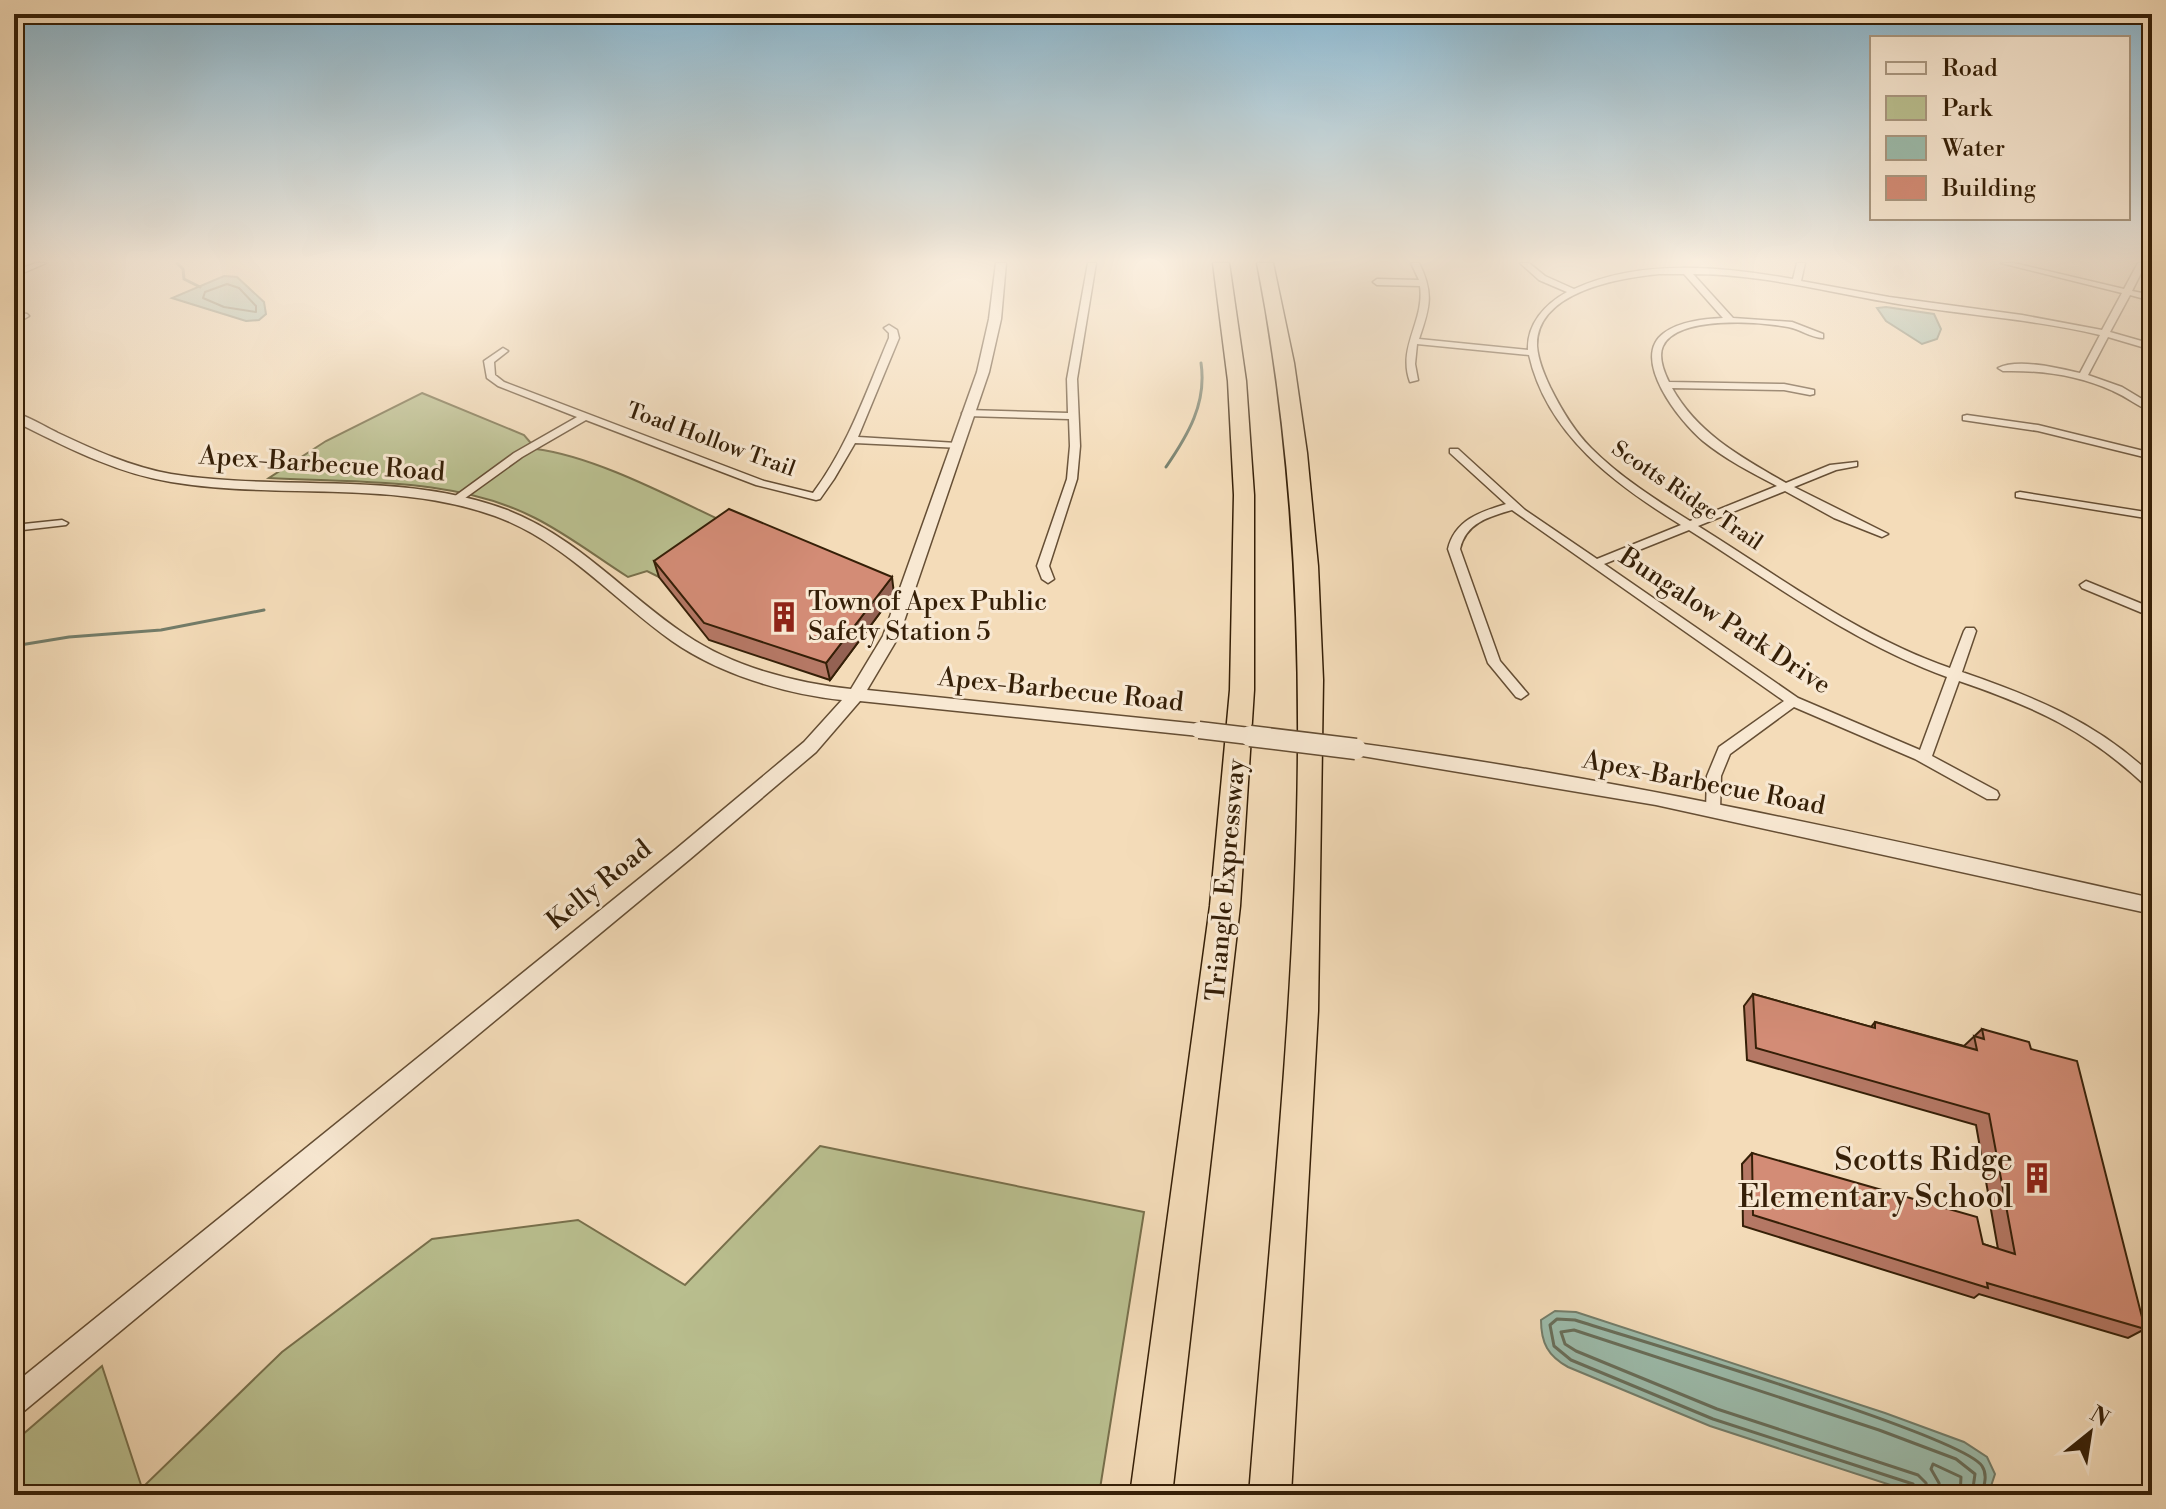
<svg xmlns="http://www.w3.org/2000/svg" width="2166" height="1509" viewBox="0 0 2166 1509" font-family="'Libre Bodoni',serif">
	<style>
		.green { fill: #bac090; stroke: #78704c; stroke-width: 2 }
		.water { fill: #9cbcac; stroke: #737d6a; stroke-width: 2 }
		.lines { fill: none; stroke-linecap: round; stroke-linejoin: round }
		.shore-far1 { stroke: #686e5a; stroke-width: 2 }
		.shore { stroke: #686e5a; stroke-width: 3 }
		.stream { stroke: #737d6a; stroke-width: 3 }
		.minor-casing { stroke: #654e34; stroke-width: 3 }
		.tertiary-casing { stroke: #654e34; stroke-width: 3 }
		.motorway-casing { stroke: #351f07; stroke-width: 3 }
		.minor { fill: #f8e8d2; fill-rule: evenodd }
		.tertiary { fill: #f8e8d2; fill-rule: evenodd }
		.motorway { fill: #f4dcb9; fill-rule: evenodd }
		.tertiary-bridge-far1-casing { stroke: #654e34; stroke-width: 19; stroke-linecap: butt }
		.tertiary-bridge-casing { stroke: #654e34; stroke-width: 23; stroke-linecap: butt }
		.tertiary-bridge-far1 { stroke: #f8e8d2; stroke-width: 16 }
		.tertiary-bridge { stroke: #f8e8d2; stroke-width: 20 }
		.wall { fill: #b57865; stroke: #351f07; stroke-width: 2 }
		.shaded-wall { fill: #946253; stroke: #351f07; stroke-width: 2 }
		.building { fill: #d38c76; stroke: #351f07; stroke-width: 2 }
		.labels { text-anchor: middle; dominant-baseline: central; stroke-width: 6; stroke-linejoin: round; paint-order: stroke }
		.far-street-label { font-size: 22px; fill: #351f07; stroke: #f8e8d2 }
		.street-label { font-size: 26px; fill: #351f07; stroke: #f8e8d2 }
		.poi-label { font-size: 26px; fill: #351f07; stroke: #f8e8d2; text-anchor: start }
		.near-poi-label { font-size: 32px; fill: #351f07; stroke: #f8e8d2; text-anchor: end }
	</style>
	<rect width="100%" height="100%" fill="#f4dcb9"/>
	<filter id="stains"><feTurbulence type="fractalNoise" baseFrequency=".0025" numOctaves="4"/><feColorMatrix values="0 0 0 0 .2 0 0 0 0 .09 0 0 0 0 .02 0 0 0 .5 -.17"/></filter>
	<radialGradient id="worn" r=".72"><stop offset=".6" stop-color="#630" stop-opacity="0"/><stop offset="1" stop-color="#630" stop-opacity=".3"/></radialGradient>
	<path class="green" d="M422,393L524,435L536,449C598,457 676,500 733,526L659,577L647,571L628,577C598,558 567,534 535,518C456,477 356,483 269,478L326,441Z
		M820,1146L1144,1212L1099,1495H14V1442L102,1366L142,1488L282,1352L432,1239L578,1220L685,1285Z"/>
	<path class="water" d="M224,276L237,277L264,302L266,314L259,320L246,321L172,298Z
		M1886,307L1934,314L1941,329L1937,339L1922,344L1886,321L1877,308Z
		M1555,1311L1576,1312L1885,1413L1964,1442L1987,1457L1995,1474L1988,1495L1918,1494L1710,1426L1568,1367C1548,1356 1541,1343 1541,1320Z"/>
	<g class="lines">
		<path class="shore-far1" d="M227,284L239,288L256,306V312L224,307L203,298L205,292Z"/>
		<path class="shore" d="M1919,1495L1913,1484L1713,1419L1571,1360L1554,1346L1550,1325L1557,1319L1575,1320C1633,1339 1961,1435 1982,1466C1988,1475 1984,1485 1982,1495
			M1929,1495L1926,1483L1918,1475L1717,1409L1576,1351L1565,1344L1561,1332L1574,1330L1879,1430L1956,1459L1975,1474L1972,1495
			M1941,1495L1939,1483L1931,1469L1933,1464L1961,1477L1960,1495"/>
		<path class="stream" d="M177,263L183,269L184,279L200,287
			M1166,467C1188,435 1207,403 1201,363
			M14,646L69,637L161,630L264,610"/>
		<defs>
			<path id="minor" d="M36,263H46L14,277V271Z
				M1088,263H1096L1077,379L1080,446L1077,479L1049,566L1054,579L1048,583L1042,579L1037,566L1067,479L1070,446L1069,419L967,416L962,413L967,410L1068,413L1067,379Z
				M1411,263H1419C1434,293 1430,307 1419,339L1528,350C1527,324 1545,304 1567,292L1539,280L1520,263H1529L1545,276L1574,289C1642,258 1722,267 1793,279L1797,263H1805L1801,281L1889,297L2022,315L2102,330L2122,293L2001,263H2014L2124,289L2138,263H2146L2132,291L2152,295V301L2130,295L2110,332L2152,344V350L2108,337L2088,375L2122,387L2152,405V412C2139,407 2127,397 2113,391C2078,375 2041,370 2003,371L1998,368C2018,358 2058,368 2080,373L2100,335C2030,318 1958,315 1887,302C1823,291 1759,274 1693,274L1733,318L1792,322L1823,334V338C1811,338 1800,329 1788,327C1760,322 1678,315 1663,346C1658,357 1664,372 1669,382L1784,384L1814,390V394L1810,395L1784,390L1672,388C1698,434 1741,457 1786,483L1830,465L1857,462V466L1836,470L1794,487L1888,534L1882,537L1834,518L1785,491L1698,526C1780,577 1858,636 1950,668L1964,631L1966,628H1974L1976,631L1962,672C2034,697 2095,721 2152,775V788L2147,787C2088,731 2035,707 1959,681L1932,756L1997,791L1999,795L1997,799H1987L1915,759L1794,707L1730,754L1721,776L1720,810L1718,814H1708L1706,810L1707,776L1719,747L1784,701L1512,510C1488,517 1466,523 1460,549L1500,661L1528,694L1521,699L1516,697L1488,663L1448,549C1455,520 1480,512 1506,504L1450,453V449H1458L1525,510L1597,559L1681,525C1616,485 1547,435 1529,355L1417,344L1415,364L1418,380L1410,382C1397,347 1425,321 1420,286L1377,285L1373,282L1377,279L1419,280ZM1659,274H1684L1723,318C1704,319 1680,321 1664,333C1629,358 1680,422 1703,441C1725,459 1752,473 1777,486L1690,521C1656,500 1620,477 1591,448C1574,431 1561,409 1550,387C1544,374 1538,360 1537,346C1536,291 1620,278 1659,274ZM1689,530C1773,583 1853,643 1947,677L1920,750L1798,698L1604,564Z
				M14,312L27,314L29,316L24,319L14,318Z
				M889,325L897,330L899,338L858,437L957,443L962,446L961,448L855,443L834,479L820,499L816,500L756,485L586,420L522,457L461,501H453L451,499L514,453L577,417L498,386L487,378L484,361L503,348L508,351L494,362L495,375L504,382L764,481L813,493C848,446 866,392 889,338V333L884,328Z
				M1967,415L2038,425L2152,453V459L2038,431L1963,420V416Z
				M2020,492L2152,513V519L2016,497V493Z
				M62,520L68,523L66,525L14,531V525Z
				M2086,581L2152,608V617L2082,588L2080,585Z"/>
			<path id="tertiary" d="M996,263H1006L1001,319L989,372L899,636L867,690L1199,724L1205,726L1208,730L1205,734L1199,736L860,701L816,752L690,859L24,1411L14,1415V1384L676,849L804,742L842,700C785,694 719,674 672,641C613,599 564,541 495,516C391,479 278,500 171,482C115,473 64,446 14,421V412C29,417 44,426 58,433C94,450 131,467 171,474C283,492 400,470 507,510C577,537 625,594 686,635C733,667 795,683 851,689L883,636L977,372L989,319Z
				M1356,743C1624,779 1888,839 2152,898V914L1656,805L1350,754L1347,749L1350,744Z"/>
			<path id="motorway" d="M1213,263H1229L1246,381L1254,495V690L1240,906L1172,1495H1130L1210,906L1230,690L1234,495L1228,381Z
				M1257,263H1273L1294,363L1307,453L1318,566L1323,680L1318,1011L1291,1495H1249C1281,1087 1337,669 1257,263Z"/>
		</defs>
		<use href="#minor" class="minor-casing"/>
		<use href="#tertiary" class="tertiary-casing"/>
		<use href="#motorway" class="motorway-casing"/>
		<use href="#minor" class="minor"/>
		<use href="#tertiary" class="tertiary"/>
		<use href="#motorway" class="motorway"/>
		<defs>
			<path id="tertiary-bridge-far1" d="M1199,730L1266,738"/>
			<path id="tertiary-bridge" d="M1250,736L1356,749"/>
		</defs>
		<use href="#tertiary-bridge-far1" class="tertiary-bridge-far1-casing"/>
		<use href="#tertiary-bridge" class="tertiary-bridge-casing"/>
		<use href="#tertiary-bridge-far1" class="tertiary-bridge-far1"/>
		<use href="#tertiary-bridge" class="tertiary-bridge"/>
	</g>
	<path class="wall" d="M654,561L894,594L830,680L709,640L659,577Z
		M1753,994L1871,1027L1875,1022L1964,1046L1982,1029L2031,1049L2145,1329L2128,1338L1979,1294L1974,1298L1743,1226L1742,1164L1752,1153L1983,1244L1998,1249L1976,1125L1747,1060L1744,1006Z"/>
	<path class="shaded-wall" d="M892,577L894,594L830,680L826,663Z"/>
	<path class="building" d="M729,509L892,577L826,663L704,623L654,561Z
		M1753,994L1875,1028V1022L1977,1050L1974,1036L1984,1039L1982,1029L2029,1042L2031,1049L2077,1061L2145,1329L1987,1283L1988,1288L1753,1215L1752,1153L1977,1217L1983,1244L2015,1254L1989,1114L1756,1048Z"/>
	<linearGradient id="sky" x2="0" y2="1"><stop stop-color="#89b7d0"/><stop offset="0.55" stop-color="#faefe0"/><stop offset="1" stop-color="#faefe0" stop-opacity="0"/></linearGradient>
	<rect width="2166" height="474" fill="url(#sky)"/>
	<defs>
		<symbol id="building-bare" viewBox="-9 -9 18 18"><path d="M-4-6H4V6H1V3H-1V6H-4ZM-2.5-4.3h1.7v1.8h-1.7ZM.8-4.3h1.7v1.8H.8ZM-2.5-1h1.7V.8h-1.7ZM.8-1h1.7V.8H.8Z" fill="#8f2418" stroke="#f8e8d2" stroke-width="2.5" paint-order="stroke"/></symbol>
	</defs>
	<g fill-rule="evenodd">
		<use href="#building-bare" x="762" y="595" width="44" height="44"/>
		<use href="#building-bare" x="2015" y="1156" width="44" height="44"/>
	</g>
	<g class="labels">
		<g class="far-street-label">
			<text transform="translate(711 440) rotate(20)">Toad Hollow Trail</text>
			<text transform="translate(1687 496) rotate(34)">Scotts Ridge Trail</text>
		</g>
		<g class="street-label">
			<text transform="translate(322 464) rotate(4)">Apex-Barbecue Road</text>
			<text transform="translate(1725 621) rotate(33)">Bungalow Park Drive</text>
			<text transform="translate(1061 690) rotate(6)">Apex-Barbecue Road</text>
			<text transform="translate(1704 783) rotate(11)">Apex-Barbecue Road</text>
			<text transform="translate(1226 880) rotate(-85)">Triangle Expressway</text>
			<text transform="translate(599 885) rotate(-39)">Kelly Road</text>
		</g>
		<g class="poi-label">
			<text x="808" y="602">Town of Apex Public<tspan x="808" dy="30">Safety Station 5</tspan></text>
		</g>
		<g class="near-poi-label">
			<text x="2013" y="1160">Scotts Ridge<tspan x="2013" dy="37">Elementary School</tspan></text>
		</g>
	</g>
	<rect width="2166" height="1509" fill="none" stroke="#f4dcb9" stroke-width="48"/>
	<rect x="16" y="16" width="2134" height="1477" fill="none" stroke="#351f07" stroke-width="4"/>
	<rect x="24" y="24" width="2118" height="1461" fill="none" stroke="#351f07" stroke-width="2"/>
	<rect x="1870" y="36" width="260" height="184" fill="#f8e8d2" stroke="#aa9881" stroke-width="2"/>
	<rect x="1886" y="62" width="40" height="12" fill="#f8e8d2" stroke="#aa9881" stroke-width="2"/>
	<text x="1942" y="76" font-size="24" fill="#351f07">Road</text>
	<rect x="1886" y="96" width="40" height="24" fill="#bac090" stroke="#aa9881" stroke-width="2"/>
	<text x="1942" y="116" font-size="24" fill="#351f07">Park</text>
	<rect x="1886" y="136" width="40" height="24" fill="#9cbcac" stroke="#aa9881" stroke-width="2"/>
	<text x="1942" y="156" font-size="24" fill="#351f07">Water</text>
	<rect x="1886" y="176" width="40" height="24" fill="#d38c76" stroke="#aa9881" stroke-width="2"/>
	<text x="1942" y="196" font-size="24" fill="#351f07">Building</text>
	<g transform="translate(2090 1433) rotate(30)" stroke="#f8e8d2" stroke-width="6" paint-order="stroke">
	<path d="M0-6L14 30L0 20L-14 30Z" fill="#351f07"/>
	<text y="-12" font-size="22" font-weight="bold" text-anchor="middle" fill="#351f07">N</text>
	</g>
	<rect width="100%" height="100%" filter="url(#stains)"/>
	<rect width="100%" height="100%" fill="url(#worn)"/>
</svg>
